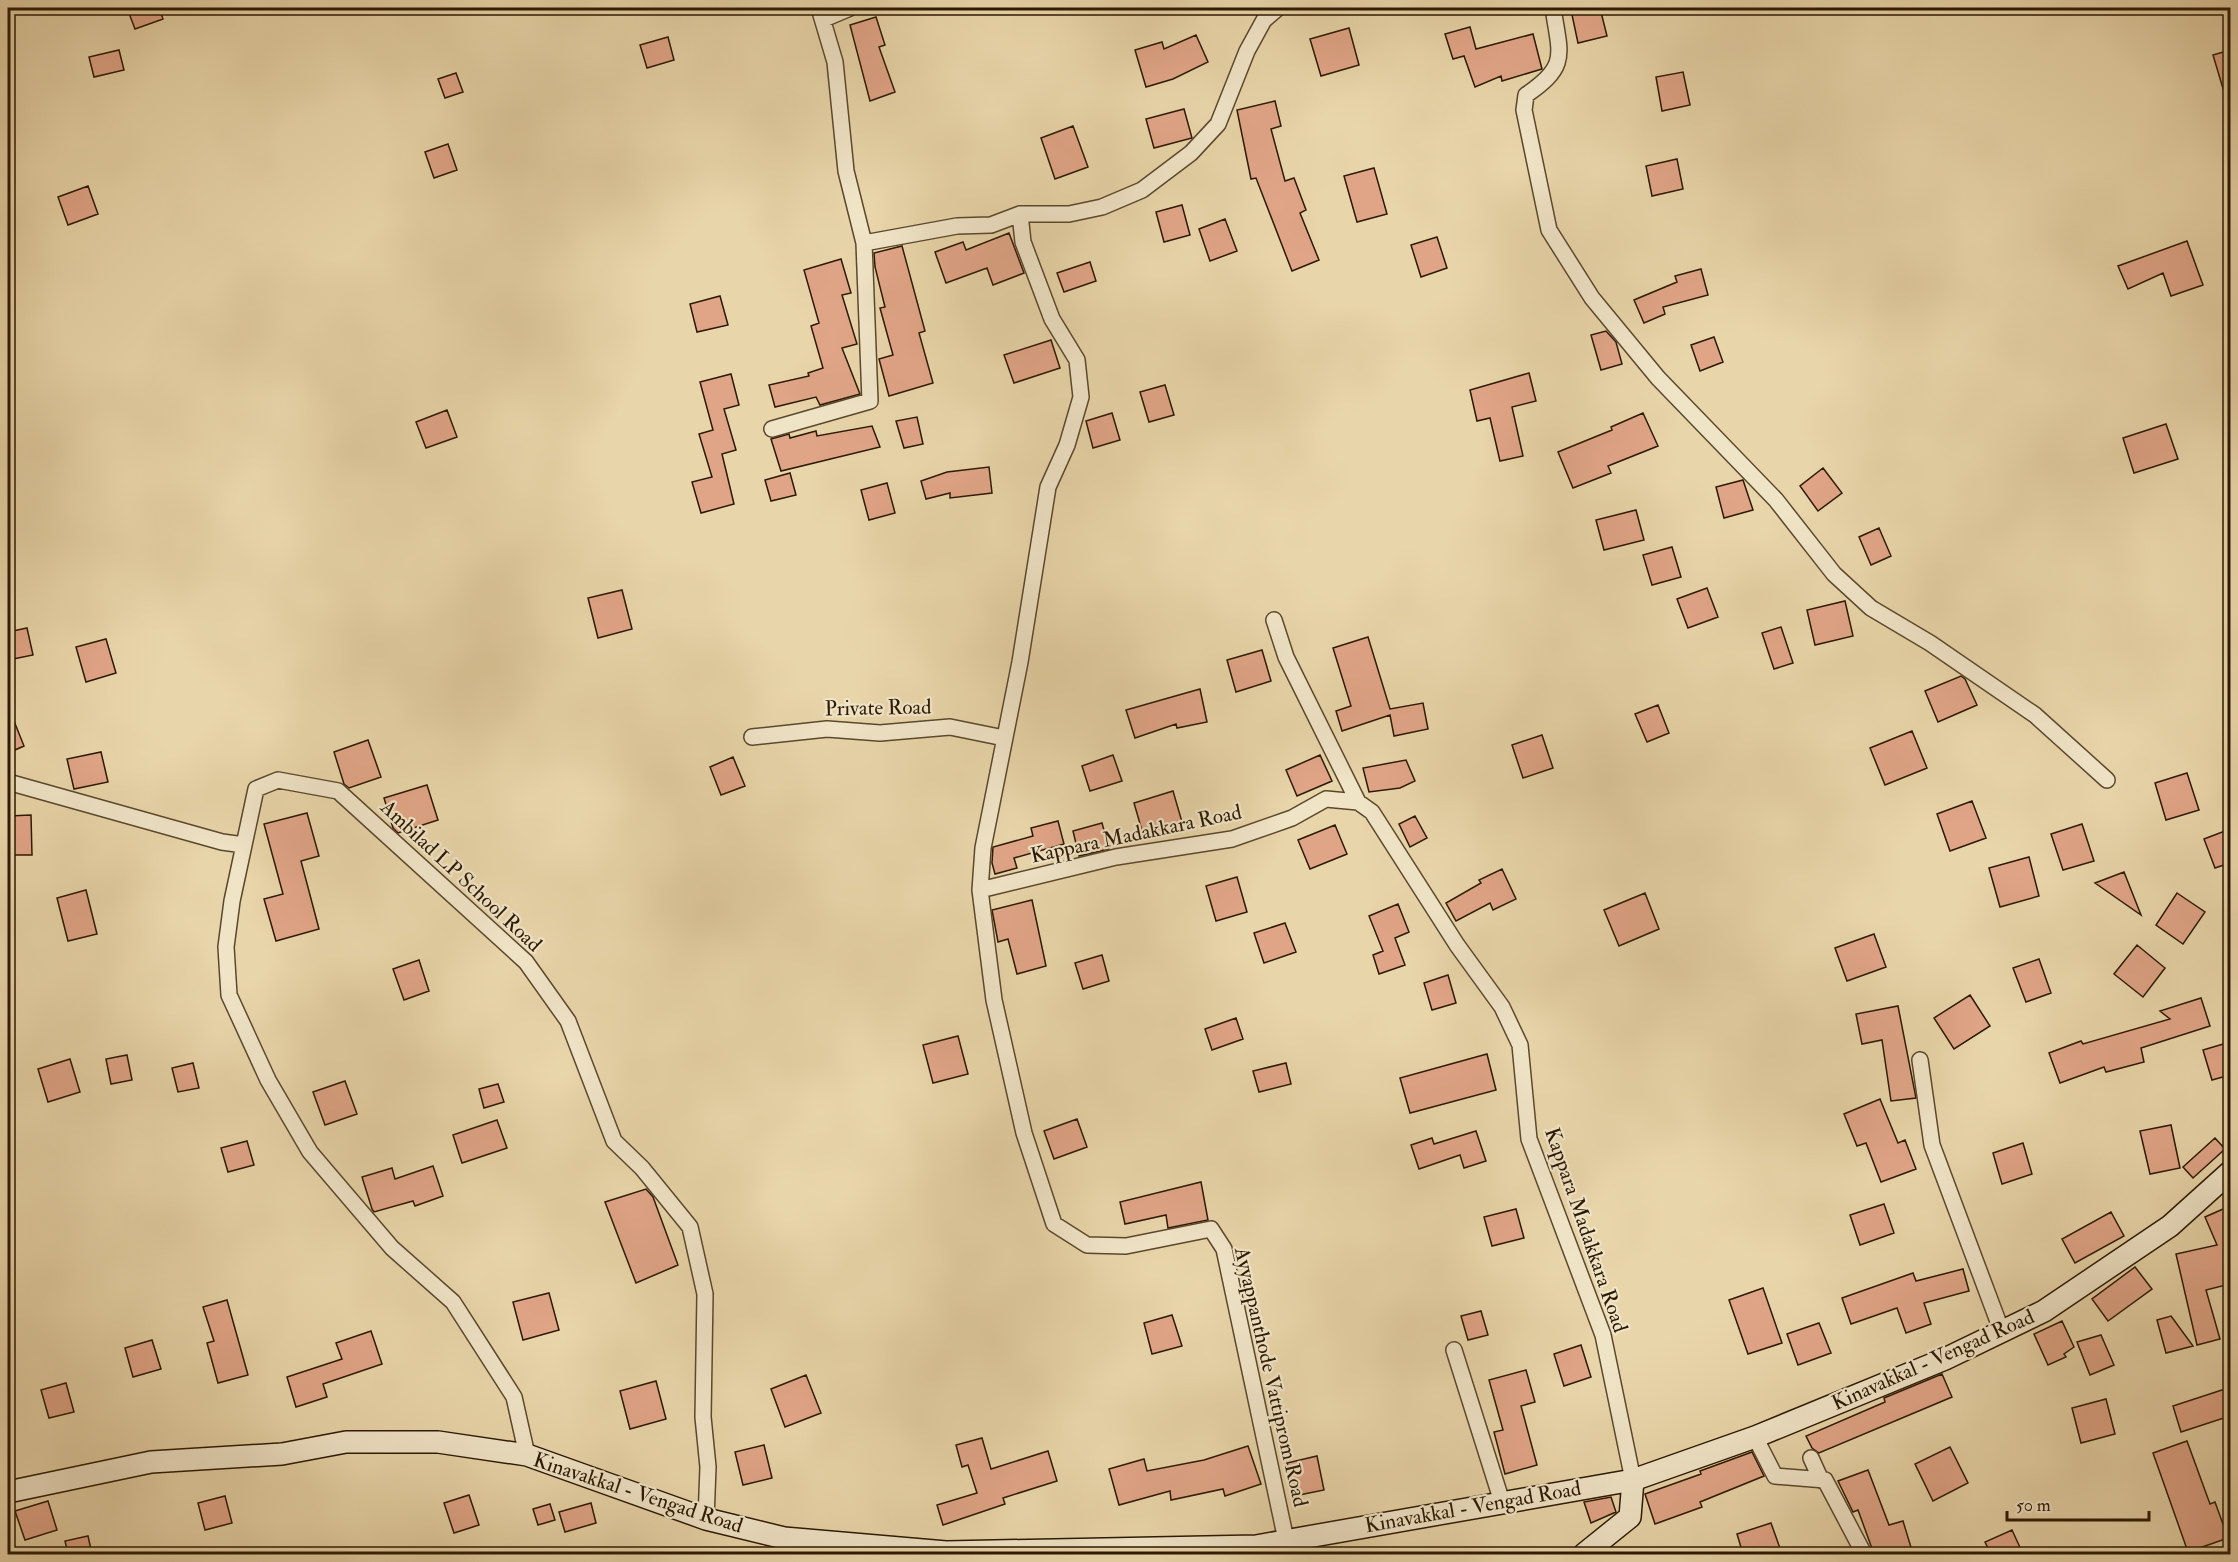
<svg xmlns="http://www.w3.org/2000/svg" width="2238" height="1562" viewBox="0 0 2238 1562" font-family="'IM FELL Double Pica',serif">
	<style>
		.building { fill: #e0a587; stroke: #2c1902; stroke-width: 1.5 }
		.lines { fill: none; stroke-linecap: round; stroke-linejoin: round }
		.minor-casing { stroke: #5b482c; stroke-width: 18 }
		.secondary-casing { stroke: #2c1902; stroke-width: 24 }
		.minor { stroke: #f0e4c7; stroke-width: 15 }
		.secondary { stroke: #f0e4c7; stroke-width: 21 }
		.labels { text-anchor: middle; dominant-baseline: central; stroke-width: 4.5; stroke-linejoin: round; paint-order: stroke }
		.street-label { font-size: 21px; fill: #2c1902; stroke: #f0e4c7 }
	</style>
	<rect width="100%" height="100%" fill="#e8d5a9"/>
	<filter id="stains"><feTurbulence type="fractalNoise" baseFrequency=".00333" numOctaves="4"/><feColorMatrix values="0 0 0 0 .2 0 0 0 0 .09 0 0 0 0 .02 0 0 0 .5 -.17"/></filter>
	<radialGradient id="worn" r=".72"><stop offset=".6" stop-color="#630" stop-opacity="0"/><stop offset="1" stop-color="#630" stop-opacity=".3"/></radialGradient>
	<path class="building" d="M127,8H159L163,19L135,29Z
		M1582,8H1600L1607,36L1578,43L1571,10Z
		M876,17L885,45L879,47L895,92L870,101L850,25Z
		M1470,27L1476,49L1533,34L1542,69L1502,81L1501,76L1475,87L1464,56L1453,59L1445,34Z
		M1349,28L1359,65L1321,76L1310,39Z
		M1196,35L1208,62L1173,79L1146,87L1135,50L1162,42L1164,49Z
		M668,37L674,60L647,68L640,45Z
		M119,50L124,70L94,77L89,57Z
		M2230,50V101L2227,102L2213,55Z
		M1683,72L1690,105L1662,111L1656,77Z
		M456,73L463,92L445,98L438,79Z
		M1275,101L1281,126L1271,129L1285,181L1294,178L1306,210L1300,213L1319,260L1292,271L1256,178L1251,179L1237,110Z
		M1184,109L1192,138L1154,148L1146,119Z
		M1073,126L1088,167L1055,179L1041,138Z
		M448,144L457,170L434,178L425,152Z
		M1677,159L1683,189L1652,196L1646,166Z
		M1374,168L1387,214L1357,222L1344,176Z
		M88,186L98,214L68,225L58,197Z
		M1182,205L1190,235L1164,242L1156,212Z
		M1225,219L1237,251L1210,261L1199,229Z
		M1009,233L1024,273L993,285L987,268L946,283L935,252L963,242L966,250Z
		M1437,237L1447,268L1421,277L1411,245Z
		M2187,241L2203,285L2171,296L2163,273L2128,289L2118,266Z
		M902,246L925,331L919,333L933,383L889,396L879,359L893,355L880,308L885,307L875,267L874,253Z
		M841,259L851,293L842,295L857,344L842,348L860,394L820,405L816,397L775,407L769,385L809,376L808,373L823,368L811,326L819,323L804,270Z
		M1090,262L1096,281L1064,292L1057,273Z
		M1701,269L1708,295L1663,307L1665,314L1644,323L1634,300L1677,282L1675,276Z
		M720,296L728,325L697,332L690,304Z
		M1606,331L1616,342L1622,364L1601,370L1591,335Z
		M1714,337L1723,362L1700,371L1691,345Z
		M1051,340L1060,368L1014,383L1004,355Z
		M1529,373L1536,401L1512,407L1523,456L1500,461L1490,418L1477,421L1470,390Z
		M731,374L739,405L724,409L736,450L722,454L734,504L701,513L692,482L712,477L699,434L713,430L700,382Z
		M1165,385L1174,415L1149,422L1140,392Z
		M447,410L457,437L426,448L416,422Z
		M1112,413L1120,440L1093,448L1086,421Z
		M1643,413L1658,446L1608,466L1611,473L1573,488L1558,452L1612,430L1611,427Z
		M917,417L923,444L904,448L896,421Z
		M2166,424L2178,459L2134,473L2123,438Z
		M872,426L880,447L781,471L771,439L789,434L790,438L816,431L817,436Z
		M989,467L992,493L950,498V493L926,499L921,481L947,472Z
		M1823,468L1842,493L1818,511L1800,486Z
		M790,473L796,495L771,501L765,480Z
		M1743,480L1753,510L1724,518L1716,487Z
		M887,483L895,513L869,520L861,490Z
		M1636,510L1644,540L1604,550L1596,520Z
		M1879,528L1891,556L1871,565L1859,537Z
		M1672,547L1681,577L1652,585L1643,555Z
		M1707,588L1718,617L1688,628L1677,599Z
		M622,590L632,629L598,638L588,598Z
		M1845,601L1853,636L1815,645L1807,610Z
		M1781,627L1793,663L1774,669L1762,633Z
		M27,628L33,655L8,660V632Z
		M1368,637L1390,709L1423,703L1428,729L1394,736L1390,715L1342,731L1336,711L1351,706L1333,648Z
		M106,639L116,673L86,682L76,647Z
		M1262,650L1271,681L1236,692L1227,660Z
		M1961,676L1965,679L1977,705L1938,722L1925,691Z
		M1200,689L1207,722L1177,728L1176,724L1135,738L1126,710Z
		M1658,705L1669,733L1647,742L1635,714Z
		M8,706L24,746L8,753Z
		M1912,731L1927,768L1885,785L1870,748Z
		M1542,735L1553,768L1523,778L1512,745Z
		M368,740L381,777L349,788L344,784L334,752Z
		M101,752L108,782L74,789L67,759Z
		M1113,755L1122,781L1090,791L1082,766Z
		M1320,755L1332,781L1297,796L1286,770Z
		M733,757L745,786L721,795L710,767Z
		M1406,760L1415,781L1400,788L1369,792L1363,768Z
		M2187,773L2199,810L2166,820L2155,783Z
		M427,785L438,820L398,833L393,828L384,798Z
		M1173,791L1182,822L1143,834L1134,803Z
		M1972,801L1986,838L1950,851L1937,814Z
		M307,813L319,856L301,861L319,929L276,941L264,899L283,894L264,824Z
		M31,815L32,855H8V816Z
		M1415,816L1427,838L1410,847L1399,824Z
		M1058,821L1064,844L1014,858L1017,868L995,874L992,863L993,847L1033,836L1031,828Z
		M1102,823L1109,849L1079,856L1073,831Z
		M2082,824L2094,861L2063,870L2051,834Z
		M1335,825L1347,854L1310,869L1298,840Z
		M2230,829V863L2215,868L2204,839Z
		M2029,857L2039,896L2000,907L1989,868Z
		M1502,869L1516,899L1493,910L1490,903L1456,921L1446,903L1481,883L1479,880Z
		M2124,872L2141,915L2095,883Z
		M1237,877L1247,912L1216,921L1206,886Z
		M86,890L97,934L68,941L57,898Z
		M1645,893L1659,929L1619,946L1604,910Z
		M2177,893L2205,912L2183,944L2156,925Z
		M1032,900L1046,966L1017,974L1008,939L998,942L992,910Z
		M1398,904L1409,932L1395,938L1405,965L1379,974L1373,955L1383,951L1369,916Z
		M1285,923L1296,952L1264,963L1254,933Z
		M1874,934L1886,967L1847,981L1835,948Z
		M2137,945L2165,968L2143,997L2114,974Z
		M1102,955L1109,981L1083,989L1075,963Z
		M2039,959L2051,993L2026,1002L2013,968Z
		M419,960L429,991L404,1000L393,969Z
		M1448,975L1456,1003L1432,1010L1424,983Z
		M1970,995L1990,1026L1954,1049L1934,1018Z
		M2201,998L2210,1026L2141,1048L2144,1062L2106,1072L2104,1067L2060,1083L2049,1053L2081,1041L2083,1044L2170,1019L2160,1011Z
		M1898,1006L1916,1098L1891,1101L1882,1040L1862,1044L1856,1014Z
		M1236,1018L1243,1039L1212,1050L1205,1029Z
		M958,1036L968,1074L933,1083L923,1045Z
		M2230,1042V1075L2212,1080L2203,1050Z
		M1487,1054L1496,1090L1410,1113L1400,1078Z
		M127,1055L132,1080L111,1084L106,1059Z
		M70,1059L80,1092L48,1102L38,1069Z
		M193,1063L199,1088L178,1092L172,1068Z
		M1286,1063L1291,1084L1259,1092L1253,1071Z
		M345,1081L357,1114L325,1125L313,1092Z
		M498,1084L504,1102L484,1108L479,1089Z
		M1880,1099L1898,1143L1905,1140L1916,1169L1881,1182L1866,1143L1857,1146L1844,1114Z
		M1077,1119L1087,1147L1054,1159L1044,1131Z
		M497,1120L507,1148L462,1163L453,1135Z
		M2171,1125L2180,1168L2150,1174L2140,1131Z
		M1476,1131L1486,1161L1464,1168L1460,1155L1419,1169L1411,1145L1432,1138L1434,1144Z
		M2215,1138L2225,1149L2193,1178L2183,1167Z
		M247,1141L254,1165L228,1172L221,1148Z
		M2023,1143L2032,1174L2002,1184L1993,1153Z
		M433,1166L443,1196L415,1206L413,1201L374,1212L372,1209L362,1177L392,1168L395,1179Z
		M1201,1182L1208,1220L1168,1228L1166,1215L1125,1224L1120,1202Z
		M646,1189L653,1197L678,1265L636,1283L605,1202Z
		M1884,1204L1894,1233L1860,1245L1850,1215Z
		M2230,1206V1284L2206,1290L2220,1339L2197,1345L2176,1254L2217,1245L2205,1217Z
		M1516,1209L1524,1238L1492,1246L1484,1217Z
		M2111,1212L2124,1236L2075,1263L2062,1239Z
		M2135,1267L2152,1289L2108,1321L2092,1299Z
		M1963,1269L1969,1291L1924,1303L1931,1324L1906,1333L1897,1308L1851,1324L1842,1298L1913,1273L1916,1281Z
		M1763,1288L1782,1343L1748,1354L1729,1300Z
		M549,1293L559,1330L523,1340L513,1302Z
		M227,1300L248,1375L218,1383L207,1343L214,1341L203,1307Z
		M1481,1311L1488,1335L1468,1340L1461,1316Z
		M1172,1315L1182,1346L1152,1354L1144,1323Z
		M2171,1316L2193,1346L2166,1353L2157,1320Z
		M2062,1321L2074,1347L2064,1354L2066,1357L2048,1365L2034,1334Z
		M1819,1323L1831,1353L1798,1365L1787,1334Z
		M371,1331L382,1364L323,1384L327,1397L296,1407L287,1377L342,1359L336,1343Z
		M2101,1335L2114,1365L2090,1375L2077,1342Z
		M152,1340L161,1369L133,1377L125,1348Z
		M1581,1345L1591,1377L1564,1386L1554,1354Z
		M1526,1370L1535,1402L1521,1406L1537,1465L1505,1474L1494,1432L1503,1430L1489,1380Z
		M1942,1374L1952,1397L1819,1453L1812,1448L1806,1436L1885,1402L1884,1398Z
		M806,1375L821,1413L785,1427L771,1389Z
		M656,1381L666,1419L630,1429L620,1391Z
		M66,1383L74,1412L49,1418L41,1390Z
		M2225,1389L2230,1416L2181,1432L2173,1406Z
		M2106,1399L2115,1434L2081,1443L2072,1408Z
		M982,1438L991,1469L1048,1451L1057,1481L1003,1498L1005,1504L943,1525L937,1505L977,1493L968,1465L962,1467L956,1445Z
		M2187,1441L2210,1504L2215,1502L2228,1538L2188,1552L2153,1453Z
		M764,1445L772,1478L743,1485L735,1452Z
		M1248,1446L1261,1484L1225,1496L1223,1489L1171,1500L1170,1491L1119,1505L1109,1469L1144,1459L1147,1471L1204,1460Z
		M1950,1447L1968,1483L1933,1501L1915,1464Z
		M1752,1452L1764,1476L1700,1502L1702,1507L1655,1524L1645,1494L1701,1474L1700,1471Z
		M1317,1456L1324,1490L1294,1496L1287,1463Z
		M1868,1470L1889,1525L1903,1521L1913,1554H1874L1858,1510L1853,1512L1838,1481Z
		M469,1495L479,1525L454,1533L444,1503Z
		M225,1496L232,1523L205,1530L198,1503Z
		M1611,1497L1616,1512L1591,1523L1584,1502Z
		M48,1501L57,1530L25,1540L15,1511Z
		M591,1503L596,1523L565,1532L559,1512Z
		M550,1504L555,1520L538,1525L533,1509Z
		M1771,1523L1782,1554H1743L1737,1534Z
		M2012,1530L2023,1554H1991L1985,1542Z
		M88,1536L92,1554H68L65,1541Z"/>
	<g class="lines">
		<defs>
			<path id="minor" d="M819,8L835,62L846,171L864,243L957,226L991,225L1020,214H1069L1102,207L1142,190L1191,153L1218,124L1247,51L1264,20L1278,8
				M1553,8C1560,55 1569,66 1526,95L1524,110L1549,230L1592,298L1658,378L1776,500L1834,574L1871,608L1930,643L2035,715L2107,780
				M824,19L850,8
				M1020,214L1023,242L1052,319L1077,360L1081,397L1067,445L1048,487L1020,662L983,848L980,890L1116,857L1232,839L1292,818L1326,799L1358,802L1372,812L1457,945L1502,1007L1520,1045L1529,1139L1603,1335L1633,1480
				M772,429L870,401L864,243
				M1274,620L1286,657L1358,802
				M752,737L827,729L880,733L950,727L1004,738
				M8,782L222,842L244,845L256,789L278,780L338,791L526,962L568,1021L614,1141L642,1168L690,1227L705,1294L703,1417L708,1467L706,1519
				M244,845L232,901L226,947L229,995L268,1080L310,1152L392,1248L453,1302L514,1397L527,1455
				M980,890L994,1000L1024,1133L1054,1224L1087,1245L1126,1246L1211,1229L1224,1249L1286,1540
				M1920,1060L1932,1145L2002,1332
				M1454,1350L1502,1502
				M1755,1437L1775,1476L1825,1480L1864,1554
				M1811,1458L1821,1480"/>
			<path id="secondary" d="M8,1492L151,1462L282,1454L346,1442H438L527,1455L706,1519L784,1538L946,1552L1256,1546L1633,1480L1755,1437L1945,1359L2044,1311L2170,1226L2230,1172
				M1584,1554L1630,1517L1633,1480"/>
		</defs>
		<use href="#minor" class="minor-casing"/>
		<use href="#secondary" class="secondary-casing"/>
		<use href="#minor" class="minor"/>
		<use href="#secondary" class="secondary"/>
	</g>
	<g class="labels">
		<g class="street-label">
			<text transform="translate(878 708) rotate(-1)">Private Road</text>
			<text transform="translate(1136 834) rotate(-12)">Kappara Madakkara Road</text>
			<text transform="translate(461 876) rotate(43)">Ambilad LP School Road</text>
			<text transform="translate(1586 1230) rotate(71)">Kappara Madakkara Road</text>
			<text transform="translate(1933 1360) rotate(-24)">Kinavakkal - Vengad Road</text>
			<text transform="translate(1271 1377) rotate(77)">Ayyappanthode Vattiprom Road</text>
			<text transform="translate(638 1493) rotate(18)">Kinavakkal - Vengad Road</text>
			<text transform="translate(1473 1507) rotate(-10)">Kinavakkal - Vengad Road</text>
		</g>
	</g>
	<rect width="2238" height="1562" fill="none" stroke="#e8d5a9" stroke-width="30"/>
	<rect x="9" y="9" width="2220" height="1544" fill="none" stroke="#2c1902" stroke-width="3"/>
	<rect x="15" y="15" width="2208" height="1532" fill="none" stroke="#2c1902" stroke-width="1.5"/>
	<path d="M2007 1511v9h142v-9" fill="none" stroke="#2c1902" stroke-width="3"/>
	<text x="2016" y="1511" font-size="18" fill="#2c1902" stroke="#f0e4c7" stroke-width="4.5" paint-order="stroke">50 m</text>
	<rect width="100%" height="100%" filter="url(#stains)"/>
	<rect width="100%" height="100%" fill="url(#worn)"/>
</svg>
